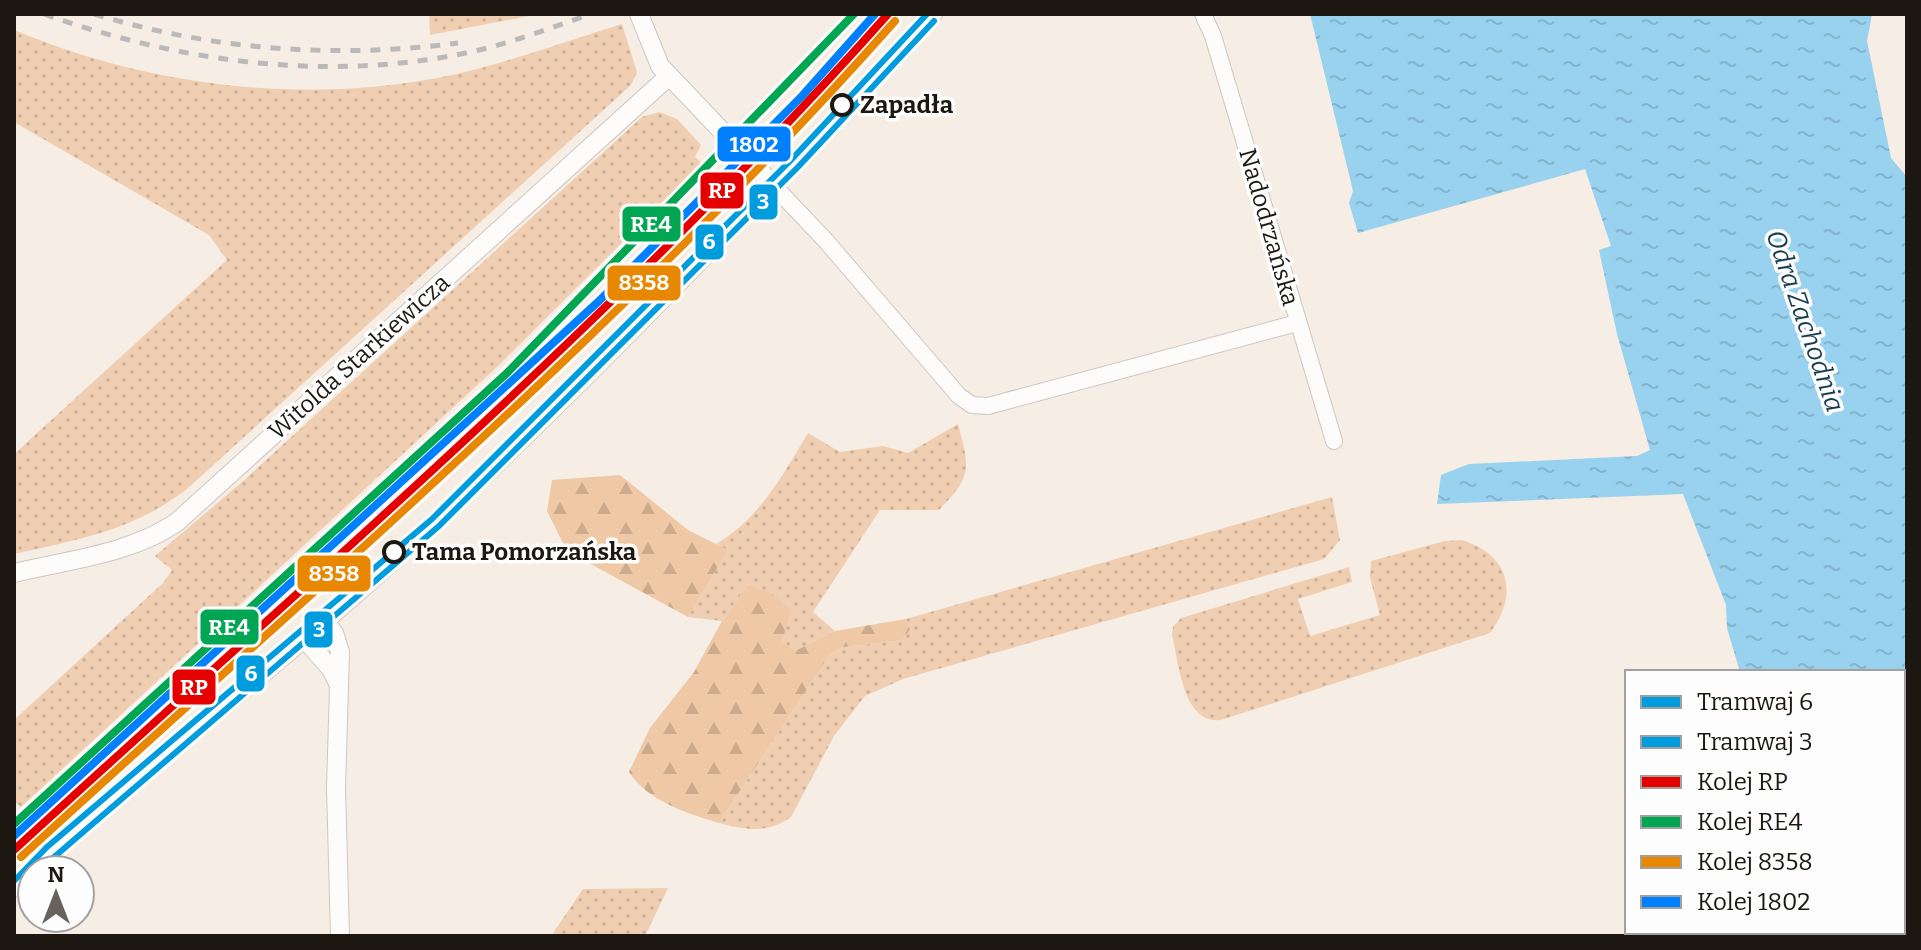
<svg xmlns="http://www.w3.org/2000/svg" width="1921" height="950" viewBox="0 0 1921 950" font-family="Bitter,serif">
	<style>
		.grass { fill: url(#grass-dots) }
		.forest { fill: url(#forest-firs) }
		.water { fill: url(#water-ripples) }
		.lines { fill: none; stroke-linecap: round; stroke-linejoin: round }
		.minor-casing { stroke: #cec6c0; stroke-width: 18 }
		.tertiary-casing { stroke: #cec6c0; stroke-width: 20 }
		.minor { stroke: #fefcfb; stroke-width: 16 }
		.tertiary { stroke: #fefcfb; stroke-width: 18 }
		.rail { stroke: #bcbab8; stroke-width: 5; stroke-dasharray: 10 10; stroke-linecap: butt }
		.rail-1-casing { stroke: #fdfdfd; stroke-width: 14 }
		.rail-2-casing { stroke: #fdfdfd; stroke-width: 14 }
		.rail-3-casing { stroke: #fdfdfd; stroke-width: 14 }
		.rail-4-casing { stroke: #fdfdfd; stroke-width: 14 }
		.rail-1 { stroke: #e50000; stroke-width: 8 }
		.rail-2 { stroke: #00a651; stroke-width: 8 }
		.rail-3 { stroke: #e88802; stroke-width: 8 }
		.rail-4 { stroke: #0080ff; stroke-width: 8 }
		.tram-1-casing { stroke: #fdfdfd; stroke-width: 12 }
		.tram-2-casing { stroke: #fdfdfd; stroke-width: 12 }
		.tram-1 { stroke: #009cdd; stroke-width: 6 }
		.tram-2 { stroke: #009cdd; stroke-width: 6 }
		.stop-dot { fill: #fdfdfd; stroke: #1d1712; stroke-width: 4 }
		.labels { text-anchor: middle; dominant-baseline: central; stroke-width: 7; stroke-linejoin: round; paint-order: stroke }
		.stop-label { font-size: 24px; font-weight: bold; fill: #1d1712; stroke: #fdfdfd; text-anchor: start }
		.street-label { font-size: 24px; fill: #1d1712; stroke: #fdfdfd }
		.water-label { font-size: 26px; font-style: italic; fill: #163d4f; stroke: #fdfdfd }
		.line-badge { stroke: #fdfdfd; stroke-width: 3 }
		.badge-label { font-size: 22px; text-anchor: middle; font-weight: bold; fill: #fff }
	</style>
	<defs>
		<pattern id="grass-dots" width="8" height="8" patternUnits="userSpaceOnUse" patternTransform="scale(2)"><rect width="8" height="8" fill="#f0ceb1"/><path d="M2 2h.1M6 6h.1" fill="none" stroke="#cdb097" stroke-width="1.8" stroke-linecap="round"/></pattern>
		<pattern id="forest-firs" width="22" height="20" patternUnits="userSpaceOnUse" patternTransform="scale(2)"><rect width="22" height="20" fill="#efc8a5"/><path d="M5 1l3.5 6h-7zM16 11l3.5 6h-7z" fill="#ccab8d"/></pattern>
		<pattern id="water-ripples" width="26" height="14" patternUnits="userSpaceOnUse" patternTransform="scale(2)"><rect width="26" height="14" fill="#98d2ef"/><path d="M2 4q2-2 4 0t4 0M15 11q2-2 4 0t4 0" fill="none" stroke="#83b4cc"/></pattern>
	</defs>
	<rect width="100%" height="100%" fill="#f6ede5"/>
	<path class="grass" d="M429,14H539L430,35Z
		M622,24L637,72L631,85L187,489C132,531 80,539 14,554V454L227,260L209,235L14,122V30C157,90 326,108 477,69C526,56 574,39 622,24Z
		M659,112L677,119L701,145L695,157L702,163L498,366L21,807L14,801V720L164,582L172,570L155,556L242,482L642,117Z
		M958,424C970,469 972,476 939,510H880L813,612L835,631L795,651L782,641L748,585L722,621L688,617L728,550L716,544C759,519 783,475 808,433L840,452L883,446L908,453Z
		M1332,497L1340,540L1324,559L903,679L865,696L834,736L791,817C767,834 746,830 719,823L830,654L844,647L903,640L910,629L906,619Z
		M1462,540C1510,555 1519,594 1490,633L1221,720C1183,725 1179,663 1172,635L1173,627L1181,618L1349,567L1352,582L1298,599L1310,636L1380,615L1370,578L1371,561L1445,541Z
		M668,888L645,936H551L583,889Z"/>
	<path class="forest" d="M620,475L688,530L728,550L688,617L567,551L547,511L552,480Z
		M748,585L773,595L791,610L782,641L795,651L835,631L906,619L910,629L903,640L844,647L830,654L719,823C687,813 649,802 629,772L650,728L694,672L722,621Z"/>
	<path class="water" d="M1310,14H1872L1867,41L1891,158L1907,177V936H1639L1656,932H1903V672H1740L1727,628L1726,605L1683,494L1437,504L1441,475L1469,464L1637,456L1650,450L1617,334L1599,250L1611,246L1585,169L1358,233L1349,203L1353,191Z"/>
	<g class="lines">
		<defs>
			<path id="minor" d="M1203,14L1213,36L1334,441
				M773,185L826,241L959,396L972,405L988,406L1297,323"/>
			<path id="tertiary" d="M639,14L660,66L773,185
				M14,573C68,560 131,554 177,522L669,76
				M323,620L334,633L340,652L336,788L340,936
				M303,637L331,669L339,685
				M14,888L50,851C169,748 294,652 409,546C592,377 764,196 933,14"/>
		</defs>
		<use href="#minor" class="minor-casing"/>
		<use href="#tertiary" class="tertiary-casing"/>
		<use href="#minor" class="minor"/>
		<use href="#tertiary" class="tertiary"/>
		<path class="rail" d="M44,14C182,63 332,83 475,51C514,42 553,27 591,14
			M94,14C212,50 335,59 458,43"/>
		<defs>
			<path id="rail-1" d="M14,850C311,578 620,315 888,14"/>
			<path id="rail-2" d="M14,824L507,373L854,14"/>
			<path id="rail-3" d="M21,857C318,585 628,322 895,21"/>
			<path id="rail-4" d="M14,836L599,301L802,96L875,14"/>
		</defs>
		<use href="#rail-1" class="rail-1-casing"/>
		<use href="#rail-2" class="rail-2-casing"/>
		<use href="#rail-3" class="rail-3-casing"/>
		<use href="#rail-4" class="rail-4-casing"/>
		<use href="#rail-1" class="rail-1"/>
		<use href="#rail-2" class="rail-2"/>
		<use href="#rail-3" class="rail-3"/>
		<use href="#rail-4" class="rail-4"/>
		<defs>
			<path id="tram-1" d="M14,881L47,847L432,519L791,160L927,14"/>
			<path id="tram-2" d="M39,870L439,526L798,167L934,21"/>
		</defs>
		<use href="#tram-1" class="tram-1-casing"/>
		<use href="#tram-2" class="tram-2-casing"/>
		<use href="#tram-1" class="tram-1"/>
		<use href="#tram-2" class="tram-2"/>
	</g>
	<g class="stop-dot">
		<circle cx="842" cy="105" r="10"/>
		<circle cx="394" cy="552" r="10"/>
	</g>
	<g class="labels">
		<g class="stop-label">
			<text x="860" y="105">Zapadła</text>
			<text x="412" y="552">Tama Pomorzańska</text>
		</g>
		<g class="street-label">
			<text transform="translate(1269 227) rotate(74)">Nadodrzańska</text>
			<text transform="translate(359 357) rotate(-42)">Witolda Starkiewicza</text>
		</g>
		<g class="water-label">
			<text transform="translate(1805 321) rotate(71)">Odra Zachodnia</text>
		</g>
	</g>
	<g class="line-badge">
		<rect x="716" y="125" width="76" height="38" rx="8" fill="#0080ff"/>
		<rect x="699" y="171" width="46" height="39" rx="8" fill="#e50000"/>
		<rect x="748" y="183" width="31" height="38" rx="8" fill="#009cdd"/>
		<rect x="621" y="205" width="61" height="38" rx="8" fill="#00a651"/>
		<rect x="694" y="223" width="31" height="38" rx="8" fill="#009cdd"/>
		<rect x="606" y="264" width="76" height="38" rx="8" fill="#e88802"/>
		<rect x="296" y="554" width="76" height="39" rx="8" fill="#e88802"/>
		<rect x="199" y="608" width="61" height="38" rx="8" fill="#00a651"/>
		<rect x="303" y="610" width="31" height="39" rx="8" fill="#009cdd"/>
		<rect x="235" y="654" width="31" height="39" rx="8" fill="#009cdd"/>
		<rect x="171" y="668" width="46" height="38" rx="8" fill="#e50000"/>
	</g>
	<g class="badge-label">
		<text x="754" y="152">1802</text>
		<text x="722" y="198">RP</text>
		<text x="763" y="209">3</text>
		<text x="651" y="232">RE4</text>
		<text x="709" y="249">6</text>
		<text x="644" y="290">8358</text>
		<text x="334" y="581">8358</text>
		<text x="229" y="635">RE4</text>
		<text x="319" y="637">3</text>
		<text x="251" y="681">6</text>
		<text x="194" y="695">RP</text>
	</g>
	<rect width="1921" height="950" fill="none" stroke="#1d1712" stroke-width="32"/>
	<rect x="1625" y="670" width="280" height="264" fill="#fdfdfd" stroke="#a3a19f" stroke-width="2"/>
	<rect x="1641" y="696" width="40" height="12" fill="#009cdd" stroke="#a3a19f" stroke-width="2"/>
	<text x="1697" y="710" font-size="24" fill="#1d1712">Tramwaj 6</text>
	<rect x="1641" y="736" width="40" height="12" fill="#009cdd" stroke="#a3a19f" stroke-width="2"/>
	<text x="1697" y="750" font-size="24" fill="#1d1712">Tramwaj 3</text>
	<rect x="1641" y="776" width="40" height="12" fill="#e50000" stroke="#a3a19f" stroke-width="2"/>
	<text x="1697" y="790" font-size="24" fill="#1d1712">Kolej RP</text>
	<rect x="1641" y="816" width="40" height="12" fill="#00a651" stroke="#a3a19f" stroke-width="2"/>
	<text x="1697" y="830" font-size="24" fill="#1d1712">Kolej RE4</text>
	<rect x="1641" y="856" width="40" height="12" fill="#e88802" stroke="#a3a19f" stroke-width="2"/>
	<text x="1697" y="870" font-size="24" fill="#1d1712">Kolej 8358</text>
	<rect x="1641" y="896" width="40" height="12" fill="#0080ff" stroke="#a3a19f" stroke-width="2"/>
	<text x="1697" y="910" font-size="24" fill="#1d1712">Kolej 1802</text>
	<g transform="translate(56 894)"><circle r="38" fill="#fdfdfd" stroke="#a3a19f" stroke-width="2"/>
	<path d="M0-6L14 30L0 20L-14 30Z" fill="#69625c"/>
	<text y="-12" font-size="22" font-weight="bold" text-anchor="middle" fill="#1d1712">N</text>
	</g>
</svg>
